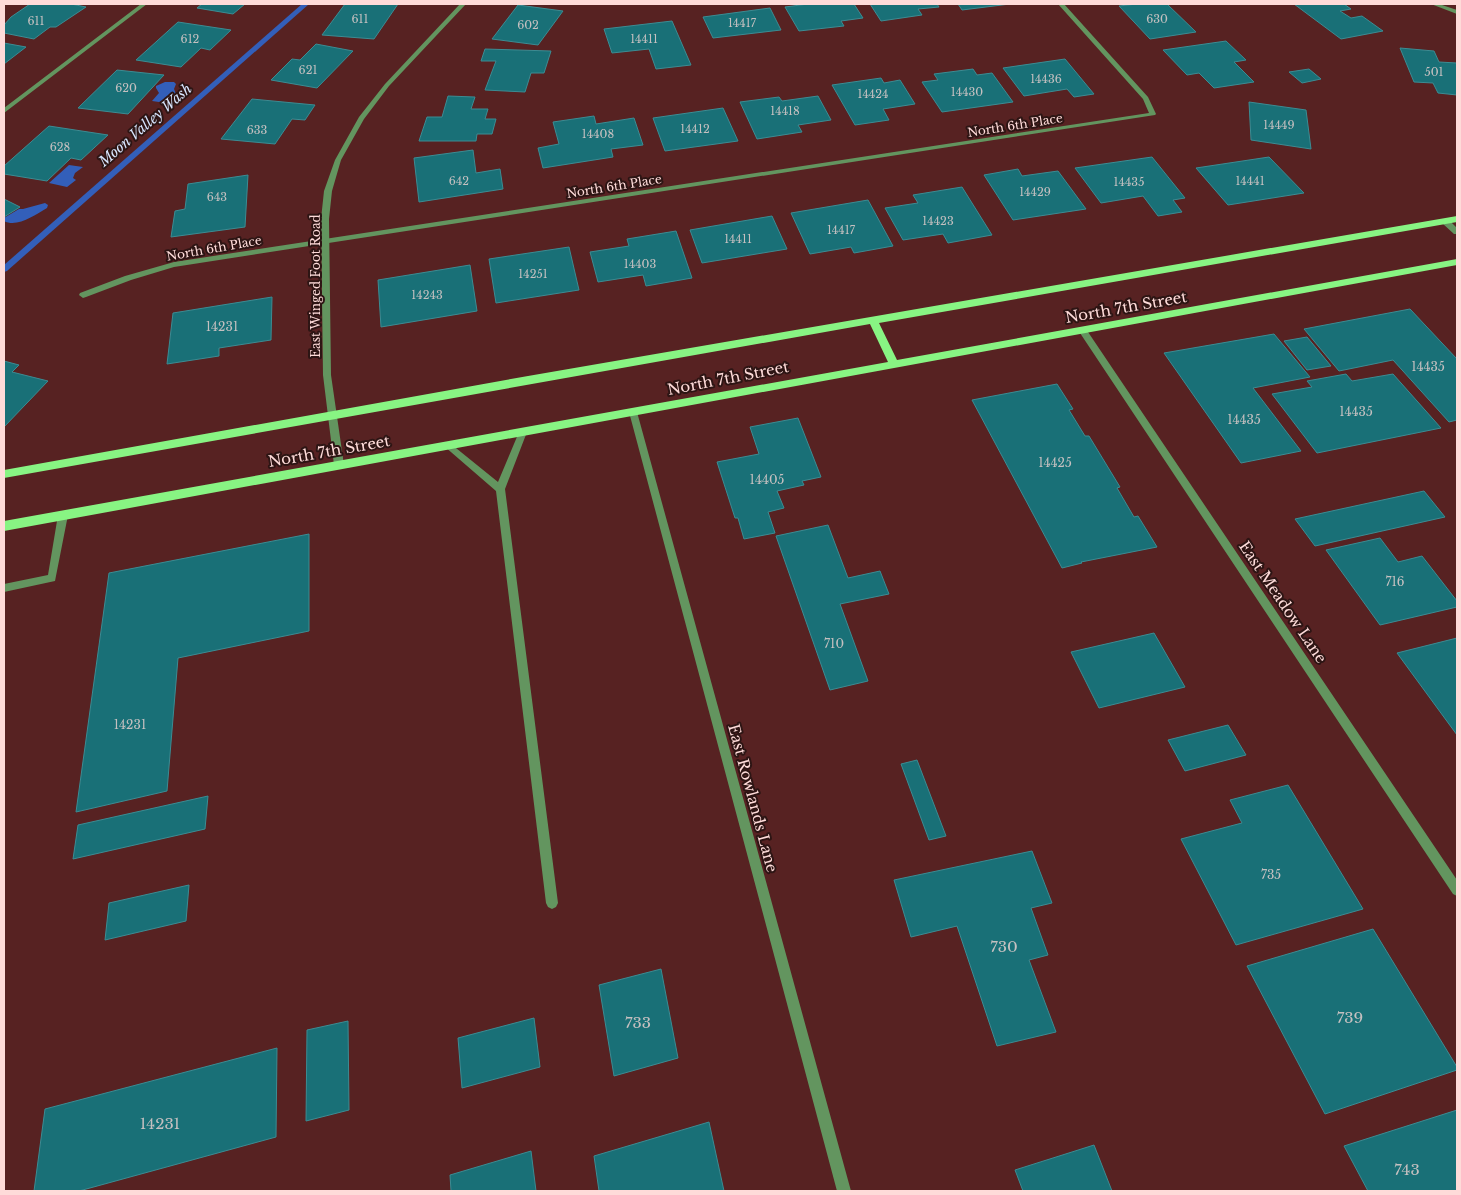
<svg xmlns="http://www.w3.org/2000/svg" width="1461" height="1195" viewBox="0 0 1461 1195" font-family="'Libre Baskerville',serif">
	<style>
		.water { fill: #335fba }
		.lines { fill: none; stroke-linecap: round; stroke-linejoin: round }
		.stream { fill: #335fba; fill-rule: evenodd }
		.building { fill: #197077; stroke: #3c8c93 }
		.service { fill: #63955f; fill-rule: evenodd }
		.minor { fill: #63955f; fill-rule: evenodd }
		.tertiary { fill: #63955f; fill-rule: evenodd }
		.primary { fill: #88f483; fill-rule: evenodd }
		.labels { text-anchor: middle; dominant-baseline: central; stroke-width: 4; stroke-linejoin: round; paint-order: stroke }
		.far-number-label { font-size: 11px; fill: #c5c0c0 }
		.far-street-label { font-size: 12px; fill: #fedbd9; stroke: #2d1514 }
		.number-label { font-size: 12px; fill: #c5c0c0 }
		.far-water-label { font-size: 14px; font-style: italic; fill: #d7e5fd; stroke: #2d1514 }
		.street-label { font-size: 15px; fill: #fedbd9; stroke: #2d1514 }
		.near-number-label { font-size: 15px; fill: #c5c0c0 }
	</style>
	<rect width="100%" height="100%" fill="#572222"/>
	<path class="water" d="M165,82H174L176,84L174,89L176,94L159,102L152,101L159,93L156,88V86Z
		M69,165L83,167L75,173L73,178L76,180L67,187L49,183Z
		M45,203L48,205L47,208C35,215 17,228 4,221V218L19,209H23Z"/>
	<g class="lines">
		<path class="stream" d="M302,4H309L7,271L4,272V265Z"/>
	</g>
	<path class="building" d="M30,4H71L86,7L56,27H50L34,39L4,33V25L11,17Z
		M202,4H245L233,14L197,8Z
		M345,4H398L374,39L322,35Z
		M808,4H854L863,18L841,21L844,26L799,31L785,7Z
		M870,4H937L939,7L918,9L922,15L881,21Z
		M958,4H1010L962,10Z
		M1137,4H1167L1196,32L1150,39L1119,6Z
		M1294,4H1344L1351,9L1340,11L1351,18L1362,16L1383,31L1341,39Z
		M518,5L563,11L538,45L492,39Z
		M770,8L781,30L713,38L703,17Z
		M672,21L691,65L656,69L649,49L612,53L604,29Z
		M178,22L231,30L210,50L201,48L181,67L136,60Z
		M1226,41L1246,60L1234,62L1254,82L1214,88L1199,73L1187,75L1163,50Z
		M4,43L26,47L4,64Z
		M316,44L353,51L317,88L271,80L292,59L300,60Z
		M1400,48L1434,51L1439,62L1457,63V95L1438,93L1433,83L1414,82Z
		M485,49L551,51L544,73H531L525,92L485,90L496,61H481Z
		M1065,59L1094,94L1074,97L1067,89L1024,96L1003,68Z
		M973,69L977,75L992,73L1013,102L942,112L922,82L938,80L934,74Z
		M1309,69L1321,79L1302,83L1289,72Z
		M117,70L164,75L128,114L78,108Z
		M881,78L884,83L900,80L915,104L883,109L889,120L855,125L832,85Z
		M448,96L475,97L471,109H488L485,119H496L492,134H477L476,141H419L427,117H442Z
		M818,96L831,120L798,125L802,132L757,139L740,102L779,97L782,101Z
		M252,99L315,105L305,120L292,119L275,144L221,139Z
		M1249,102L1306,110L1311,149L1251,140Z
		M723,108L738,141L665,151L653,118Z
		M594,116L596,124L634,118L643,145L611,149L613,157L543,168L538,148L559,144L553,122Z
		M49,126L108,135L81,160L71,158L47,181L4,174V166Z
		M473,150L476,173L500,169L503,189L419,202L414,158Z
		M1152,157L1185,198L1173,200L1182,212L1158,216L1143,196L1101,203L1075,168Z
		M1269,157L1304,193L1228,205L1196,168Z
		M1018,169L1022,176L1058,171L1086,209L1013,220L984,175Z
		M248,175L245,227L171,237L175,211L185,209L188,184Z
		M962,187L992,235L948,243L943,234L903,240L885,208L918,203L913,195Z
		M4,199L20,207L4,217Z
		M868,200L893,246L854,253L851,247L810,254L791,213Z
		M772,216L787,249L702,263L690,230Z
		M676,231L692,278L646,286L643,275L598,282L590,252L629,246L627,239Z
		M569,247L579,290L496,303L489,259Z
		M470,265L477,311L381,327L378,280Z
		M272,297L271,340L219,348V356L167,364L173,313Z
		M1410,309L1457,359V420L1449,422L1393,360L1339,371L1304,329Z
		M1274,334L1310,377L1253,388L1301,451L1241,463L1164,353Z
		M1307,337L1331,366L1307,370L1284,341Z
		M4,361L19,365L12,372L48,381L4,427Z
		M1346,374L1352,381L1393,374L1441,428L1317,453L1272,394L1312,387L1307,381Z
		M1057,384L1073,409L1069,410L1085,436H1089L1120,487L1117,488L1134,517L1138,516L1157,547L1081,562L1082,563L1062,568L972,400Z
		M798,418L821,477L802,481L804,485L777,491L784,508L768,512L775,533L744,539L738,518H735L717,462L759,454L750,427Z
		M1424,491L1445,517L1315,546L1295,519Z
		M828,525L848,578L880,571L889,594L840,604L868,681L830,690L776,536Z
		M309,534V631L178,658L167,791L76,812L109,573Z
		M1380,538L1398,562L1422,556L1457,601V607L1380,625L1326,550Z
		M1154,633L1185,687L1099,708L1071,652Z
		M1457,638V735L1397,653Z
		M1228,725L1246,755L1185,771L1168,740Z
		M917,760L946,836L929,840L901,764Z
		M1288,785L1363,909L1236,945L1181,839L1242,823L1230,800Z
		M208,796L205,829L73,859L78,825Z
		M1032,851L1052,903L1031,908L1048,955L1029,960L1056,1032L997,1046L957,926L911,937L894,880Z
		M189,885L186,921L105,940L109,903Z
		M1373,929L1457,1067V1070L1325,1114L1247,966Z
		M661,969L678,1058L614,1076L599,985Z
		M534,1018L540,1067L462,1088L458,1038Z
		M348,1021L349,1110L306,1121L307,1030Z
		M277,1048L276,1137L79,1191H34L45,1109Z
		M1457,1110V1191H1368L1344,1146Z
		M709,1122L724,1191H599L594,1156Z
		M1094,1145L1112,1191H1023L1015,1170Z
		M531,1151L536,1191H451L450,1175Z"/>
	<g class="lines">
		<path class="service" d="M523,429L527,432L505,489L558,903L556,907L552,909L548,907L546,903L496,491L444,446L448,443L451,444L498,482L519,432Z
			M63,511L68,515L55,581L4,592V584L48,575L58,515Z"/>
		<path class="minor" d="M141,4H147L4,113V108Z
			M1058,4H1064L1148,97L1156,114L1155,115L174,267L131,280L86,297L83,298L79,295L80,293L125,276L174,262L1149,113L1143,99Z
			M1431,4H1439L1457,10V14Z
			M1442,219H1448L1457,228V234H1454L1442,223Z
			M1083,328L1086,329L1457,880V896L1453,894L1080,333L1079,331Z
			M633,409L637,412L851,1191H837L629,412Z"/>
		<path class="tertiary" d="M460,4H466L389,86L364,119L341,160L332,191L329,219L331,375L344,465L339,468L334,465L323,375L321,219L324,191L335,160L359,117L385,84Z"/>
		<path class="primary" d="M1457,216V222L879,323L897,360L1457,259V265L4,531V521L888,362L870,324L4,478V470L528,376Z"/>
	</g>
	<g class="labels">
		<g class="far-number-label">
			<text x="360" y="19">611</text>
			<text x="1157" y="19">630</text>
			<text x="36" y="21">611</text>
			<text x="742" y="23">14417</text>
			<text x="528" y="25">602</text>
			<text x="190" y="39">612</text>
			<text x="644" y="39">14411</text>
			<text x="308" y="70">621</text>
			<text x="1434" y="72">501</text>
			<text x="1046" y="79">14436</text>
			<text x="126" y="88">620</text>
			<text x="967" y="92">14430</text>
			<text x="873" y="94">14424</text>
			<text x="785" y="111">14418</text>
			<text x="1279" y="125">14449</text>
			<text x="695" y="129">14412</text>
			<text x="257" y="130">633</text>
			<text x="598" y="134">14408</text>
			<text x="60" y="147">628</text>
			<text x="459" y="181">642</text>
			<text x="1250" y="181">14441</text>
			<text x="1129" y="182">14435</text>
			<text x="1035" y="192">14429</text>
			<text x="217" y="197">643</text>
			<text x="938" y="221">14423</text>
			<text x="841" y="230">14417</text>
			<text x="738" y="239">14411</text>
			<text x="640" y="264">14403</text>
			<text x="533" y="274">14251</text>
			<text x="427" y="295">14243</text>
		</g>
		<g class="far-street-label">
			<text transform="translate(1015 125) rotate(-9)">North 6th Place</text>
			<text transform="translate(614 186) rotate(-9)">North 6th Place</text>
			<text transform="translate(214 248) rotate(-10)">North 6th Place</text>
			<text transform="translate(315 286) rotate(-90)">East Winged Foot Road</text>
		</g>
		<g class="number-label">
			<text x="222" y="326">14231</text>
			<text x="1428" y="366">14435</text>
			<text x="1356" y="411">14435</text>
			<text x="1244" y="419">14435</text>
			<text x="1055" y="462">14425</text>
			<text x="767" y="479">14405</text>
			<text x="1395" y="581">716</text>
			<text x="834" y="643">710</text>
			<text x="130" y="724">14231</text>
			<text x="1271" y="874">735</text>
		</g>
		<g class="far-water-label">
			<text transform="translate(145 125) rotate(-41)">Moon Valley Wash</text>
		</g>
		<g class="street-label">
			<text transform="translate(1126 307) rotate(-10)">North 7th Street</text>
			<text transform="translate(728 378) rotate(-11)">North 7th Street</text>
			<text transform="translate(329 451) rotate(-10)">North 7th Street</text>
			<text transform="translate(1283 602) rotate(56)">East Meadow Lane</text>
			<text transform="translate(753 798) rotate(75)">East Rowlands Lane</text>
		</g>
		<g class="near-number-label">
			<text x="1004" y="946">730</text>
			<text x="1350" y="1017">739</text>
			<text x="638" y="1022">733</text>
			<text x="160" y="1123">14231</text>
			<text x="1407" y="1169">743</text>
		</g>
	</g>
	<rect width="1461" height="1195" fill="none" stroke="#fedbd9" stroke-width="10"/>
</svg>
